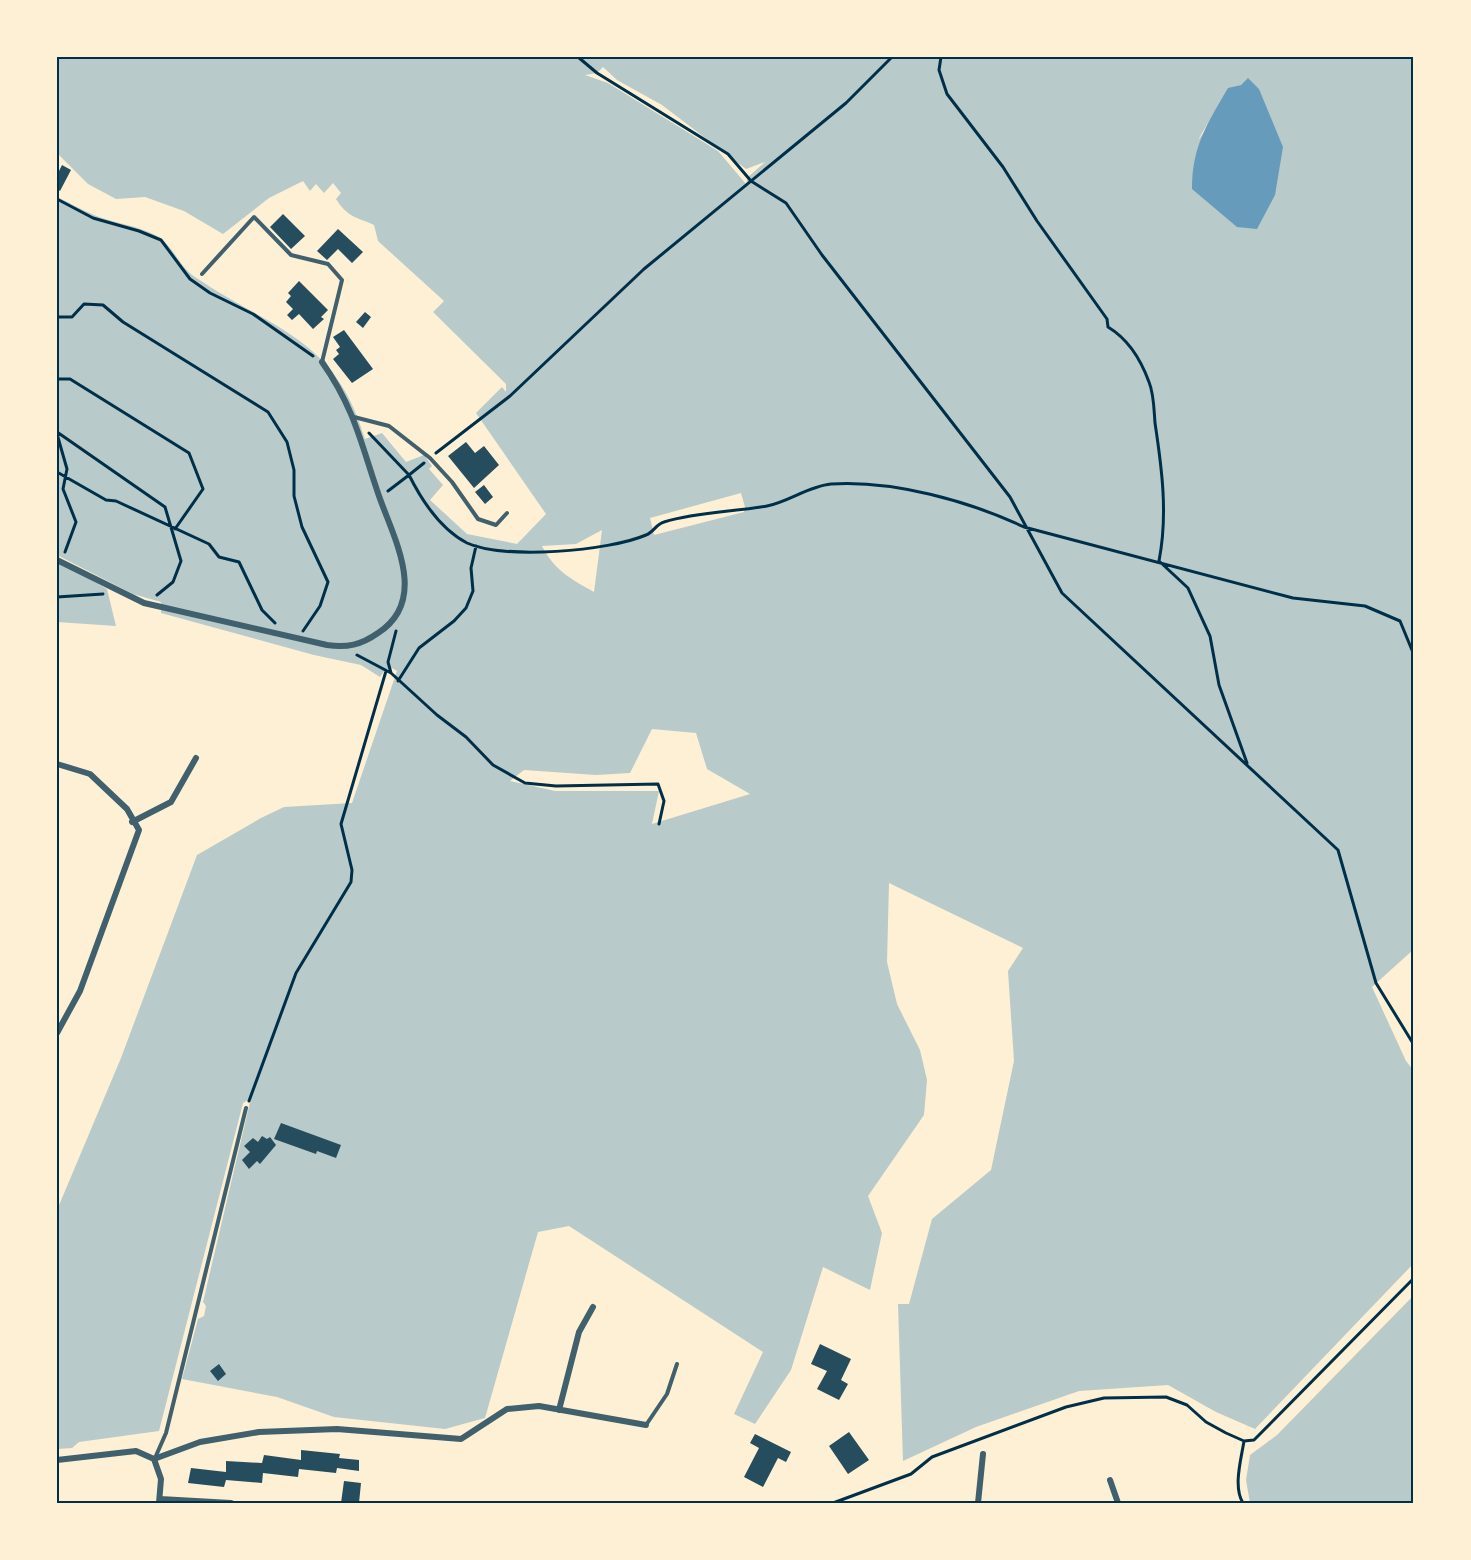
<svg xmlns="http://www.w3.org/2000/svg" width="1471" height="1560" viewBox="0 0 1471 1560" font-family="'Noto Sans',sans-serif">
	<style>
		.green { fill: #b9caca; fill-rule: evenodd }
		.water { fill: #669bbc }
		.building { fill: #264d5e }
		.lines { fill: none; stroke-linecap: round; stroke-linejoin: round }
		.path { stroke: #003049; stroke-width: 3 }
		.service { stroke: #3f606c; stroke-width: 4 }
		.minor { stroke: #3f606c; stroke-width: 6 }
		.neatline { fill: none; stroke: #003049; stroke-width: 2 }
	</style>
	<rect width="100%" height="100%" fill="#fdf0d5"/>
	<path class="green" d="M57,57H1414V949L1372,987L1406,1061L1414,1071V1263L1255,1429L1216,1412L1168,1385L1079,1391L976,1427L903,1461L898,1304H909L932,1219L991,1170L1014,1061L1008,971L1023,948L889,883L887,962L897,1004L920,1050L927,1080L924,1115L868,1196L882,1233L870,1290L823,1267L791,1370L755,1424L734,1414L763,1352L569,1226L538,1232L485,1418L445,1429L334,1417L277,1397L182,1379L198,1319L204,1316L206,1306L203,1302L251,1098L243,1103L159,1431L79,1442L72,1448L57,1449V1210L121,1058L197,855L261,818L284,807L352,803L397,671L392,668L385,670L380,677L361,665L314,655L161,613V602L133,594L57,555V197C72,204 87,213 102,218C120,224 138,226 155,235C174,245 178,266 195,277C273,330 335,337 365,439L382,433L406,462L424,455L432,466L429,469L443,485L430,500L467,534L517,544L546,514L476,413L502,387L506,392V384L433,312L444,301L378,241L374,225C357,217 348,218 336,199L341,193L333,183L324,193L316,184L310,191L303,181L269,198L223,234L184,211L145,197L116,199L88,184L57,153ZM603,67L617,80L662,105L746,169L765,162L748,177L746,184L718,151L608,83L585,75L597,73ZM1248,79L1198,140L1228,89L1241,85ZM741,493L745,507L744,512L654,535L650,518ZM602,530L594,592C571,579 554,570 542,546L576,544ZM652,729L696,733L707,769L750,794L652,824L659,791H555L510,781L524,770L596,775L630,773Z
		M57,560L107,589L116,626L57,622Z
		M1414,1295V1503H1250L1246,1480L1250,1455L1277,1435Z"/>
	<path class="water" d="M1248,78L1259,89L1283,147L1275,195L1257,229L1237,227L1192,189C1192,146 1207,124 1228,88L1241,85Z"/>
	<path class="building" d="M62,165L71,170L60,191L57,189V175Z
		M283,214L305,236L291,249L270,227Z
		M338,229L363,252L352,263L338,249L327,260L317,251Z
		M299,281L328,310L321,317L324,319L313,329L299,314L292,320L287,315L293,309L286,302L291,296L288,293Z
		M365,312L371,317L363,328L356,322Z
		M344,330L373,369L352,383L333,359L339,354L336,350L340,347L333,337Z
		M466,442L475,453L484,446L499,465L474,488L448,456Z
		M484,485L493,497L485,504L475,492Z
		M281,1123L341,1145L336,1158L317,1151L316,1154L274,1139Z
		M262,1136L267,1139L270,1137L276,1145L260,1164L257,1161L249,1169L242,1160L250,1152L244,1146L253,1138L258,1142Z
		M820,1344L851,1359L841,1380L848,1384L839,1400L817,1389L827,1371L811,1364Z
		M219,1364L226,1374L218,1381L210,1371Z
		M849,1432L869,1460L848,1474L829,1446Z
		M755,1434L791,1452L786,1462L778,1458L763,1487L744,1477L759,1448L750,1443Z
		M301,1450L340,1454L339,1458L359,1460V1471L337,1468L336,1473L299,1469L298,1477L263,1473L262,1483L226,1480L224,1487L188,1483L191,1468L226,1472V1461L262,1463L264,1455L301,1460Z
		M344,1481L361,1483L359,1503H341Z"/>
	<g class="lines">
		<path class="path" d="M578,57L597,73L728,154L751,181L786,203L822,255L1010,497L1062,593L1338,850L1376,983L1414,1045
			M941,57L939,70L947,94L1003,167L1037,221L1107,319L1108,327C1128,339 1141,360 1149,382C1154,394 1154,410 1155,423C1162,469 1168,515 1159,561L1188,588L1210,636L1219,685L1247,763
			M57,199L93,218L139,231L161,240L190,279L210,293L253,314L313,356
			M57,317H72L84,304L103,305L123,322L268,412L287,442L294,470V496L302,527L328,582L320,606L303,631
			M57,379H70L189,453L203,489L175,529
			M57,432L165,507L181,561L173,582L157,595
			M369,433L409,475L424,463
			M57,434L67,469L63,489L76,522L65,552
			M436,453L510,396L644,269L846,103L892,57
			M57,472L106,500L116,501L209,544L219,557L239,562L262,610L275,623
			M388,491L409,475C422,501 440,529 467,543C504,560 609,551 646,535C653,533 656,524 664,522C697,512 733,512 767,506C788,502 809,486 831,484C893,480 969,501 1024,527L1293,598L1365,606L1400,621L1414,655
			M57,597L103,594
			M357,655L391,673L437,715L466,737L493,765L525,783L556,786L658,784L664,801L659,824
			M391,673L388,662L396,631
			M398,681L419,648L454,621L466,608L473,591L471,568L476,546
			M249,1101L296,973L351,882L352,870L341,824L386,671
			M833,1503L911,1474L932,1457L1066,1407L1104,1398L1166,1397L1187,1405L1206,1422L1226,1433L1244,1441L1254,1440L1414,1278
			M1243,1503C1233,1487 1241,1460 1244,1441"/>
		<path class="service" d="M202,274L254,217L291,255L328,264L342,280L322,362
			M354,417L389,426L430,458L452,482L478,519L496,525L507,513
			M646,1425L667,1394L677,1364
			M155,1458L166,1433L246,1108"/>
		<path class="minor" d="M57,560L144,603L327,645C347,648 361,645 378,633C429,600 394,539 379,496C361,444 355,409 322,362
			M57,764L90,774L127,809L139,830L80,991L57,1033
			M132,822L171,802L196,758
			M559,1410L579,1332L593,1307
			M154,1459L200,1442L259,1432L337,1429L461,1439L507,1409L539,1406L646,1425
			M154,1459L161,1479L159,1503
			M57,1460L136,1451L154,1459
			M1110,1480L1118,1503
			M160,1499L231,1503
			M978,1503L983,1454"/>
	</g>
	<rect width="1471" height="1560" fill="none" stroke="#fdf0d5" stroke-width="117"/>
	<rect x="58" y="58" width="1354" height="1444" class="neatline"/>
</svg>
